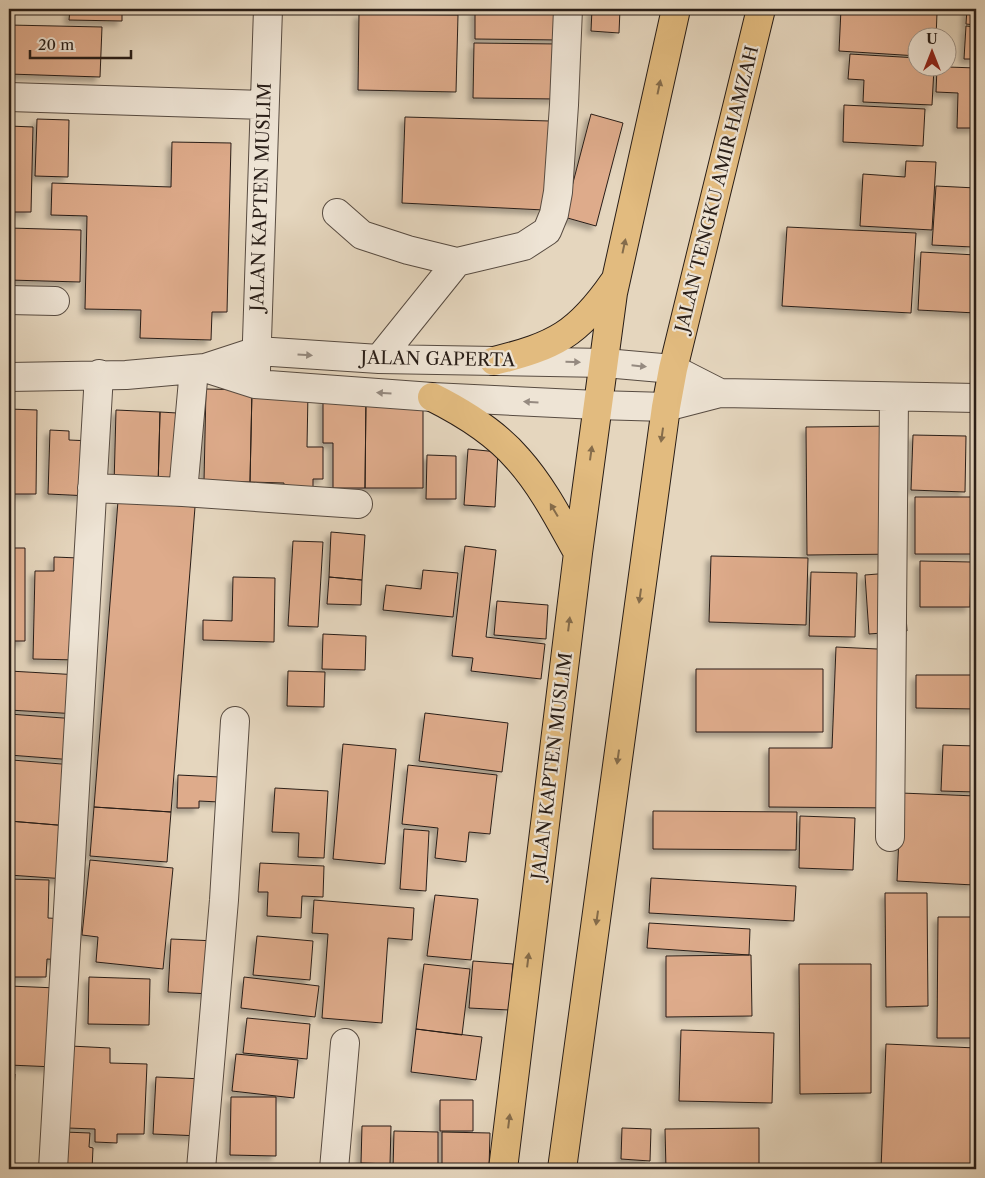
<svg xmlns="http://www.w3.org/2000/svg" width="985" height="1178" viewBox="0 0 985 1178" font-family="'Libre Caslon Text',serif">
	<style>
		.building { fill: #deab8b; stroke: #281d17; filter: url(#shadow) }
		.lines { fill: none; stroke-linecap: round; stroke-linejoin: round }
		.minor-casing { stroke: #574b41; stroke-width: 30 }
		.major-casing { stroke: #281d17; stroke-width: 30 }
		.minor { stroke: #eee4d5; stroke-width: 28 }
		.major { stroke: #e2bb7f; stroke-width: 28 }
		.oneway { fill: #856c4b }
		.oneway2 { fill: #958a80 }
		.labels { text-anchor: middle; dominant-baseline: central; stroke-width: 4.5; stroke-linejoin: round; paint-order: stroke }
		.street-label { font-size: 18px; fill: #281d17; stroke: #eee4d5 }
	</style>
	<defs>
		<filter id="shadow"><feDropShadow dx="-4.5" dy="4.5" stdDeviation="2.5" flood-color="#0004"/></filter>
	</defs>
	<rect width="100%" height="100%" fill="#e5d6be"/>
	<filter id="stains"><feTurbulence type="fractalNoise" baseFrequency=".004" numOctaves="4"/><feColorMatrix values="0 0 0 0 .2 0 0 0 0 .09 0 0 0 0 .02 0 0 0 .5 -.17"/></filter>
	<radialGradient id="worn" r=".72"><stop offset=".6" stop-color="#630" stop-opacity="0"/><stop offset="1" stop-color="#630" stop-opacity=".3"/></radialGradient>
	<path class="building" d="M70,9H122V21L69,20Z
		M370,9H459V11Z
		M475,9H560V40L475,39Z
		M592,9H620L619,33L591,31Z
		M841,9L937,13L936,38H918V56L839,51Z
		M967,9H976V25L966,24Z
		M359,14L458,15L456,92L358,90Z
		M9,25L102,27L100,77L9,74Z
		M966,26L976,27V59H964Z
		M474,43L558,44L557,99L473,98Z
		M850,54L918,58V68H934L932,105L863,102L864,80L848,79Z
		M948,67L976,68V128H957L958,93L936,92L937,68Z
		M844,105L925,109L923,146L843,142Z
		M591,114L623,123L596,226L564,217Z
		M405,117L550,121L544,210L402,203Z
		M37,119L69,120L68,177L35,176Z
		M9,126L33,127L31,212H9Z
		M172,142L231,143L227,312H212L211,340L140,338L141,310L85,309L87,216L51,215L52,183L171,187Z
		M906,161L936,162L932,230L860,226L863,174L905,177Z
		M936,186L976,188V229H974L972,247L932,245Z
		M787,227L916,233L911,313L782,306Z
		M9,228L81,230L80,282L9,280Z
		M921,252L976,255V313L918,310Z
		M206,389L252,390L250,482L204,481Z
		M252,390L308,392L307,447H323V479H313V497L283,496L284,483L250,482Z
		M323,398H366L365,488H333V443H323Z
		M366,398H423V488H365Z
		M9,409L37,410L36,494H9Z
		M116,410L160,412L158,487L114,486Z
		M160,412L177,413L175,487H158Z
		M900,426L902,554L807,555L806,427Z
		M50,430L69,431V440L92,441L90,496L48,494Z
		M913,435L966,436L965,492L911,490Z
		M468,449L498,452L495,507L464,505Z
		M427,455L456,456V499H426Z
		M915,497H976V554H915Z
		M118,501L195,507L171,812L94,807Z
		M331,532L365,535L362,580L329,577Z
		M293,541L323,542L318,627L288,626Z
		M465,546L496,550L486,637L545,644L541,679L471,671L473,658L452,656Z
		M9,548H25V641H9Z
		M711,556L808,558L806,625L709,622Z
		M54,557L79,558L77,660L33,659L35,571H54Z
		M920,561L971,562L970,607H920Z
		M423,570L458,573L453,617L383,610L386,585L421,589Z
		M811,572L857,573L855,637L809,636Z
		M903,572L907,631L869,634L865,575Z
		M233,577L275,578L274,642L203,640V620L232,621Z
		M329,577L362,580L361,605L327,604Z
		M497,601L548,605L546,639L494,635Z
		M323,634L366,636L365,670L322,669Z
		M836,647L898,650L895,808L769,807V748H832Z
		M696,669H823V732H696Z
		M9,671L80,675L78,714L9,710Z
		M288,671L325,672L324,707L287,706Z
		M916,675H976V709L916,708Z
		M425,713L508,723L502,772L419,761Z
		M9,714L77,719L74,760L9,755Z
		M343,744L396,749L385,864L333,859Z
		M943,745L976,746V792L941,791Z
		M12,760L74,765L69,826L9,821Z
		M408,765L497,775L490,834L469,832L466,862L435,858L438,828L402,824Z
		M178,775L220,777L219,802L199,801V808H177Z
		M275,788L328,791L324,858L298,857L299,833L272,832Z
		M901,793L976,796L974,885L897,881Z
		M94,807L171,812L167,862L90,856Z
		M653,811L797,812L796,850L653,849Z
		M800,816L855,818L853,870L799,868Z
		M9,821L69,826L66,879L9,875Z
		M404,829L429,831L426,891L400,889Z
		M90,860L173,868L163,969L96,962L98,937L82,935Z
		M260,863L324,866L323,897L302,896L301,918L267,916L268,892H258Z
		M651,878L796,886L794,921L649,913Z
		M9,879L49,880L48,918L65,919L63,960L47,959L46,977H9Z
		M885,893H927L928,1006L886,1007Z
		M435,895L478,899L471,960L427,956Z
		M314,900L414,908L412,940L388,938L382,1023L322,1018L328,934L312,933Z
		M938,917H976V1038H937Z
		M649,923L750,929L749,955L647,948Z
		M257,936L313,941L310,980L253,975Z
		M171,939L216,941L213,994L168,992Z
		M751,955L752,1016L666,1017V956Z
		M473,961L513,964L509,1010L469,1008Z
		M424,964L470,969L462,1035L416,1029Z
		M799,964H871V1093L800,1094Z
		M89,977L150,979L149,1025L88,1024Z
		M244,977L319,986L315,1017L241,1008Z
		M9,986L57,988L55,1067L9,1065Z
		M247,1018L310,1024L307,1059L243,1053Z
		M416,1029L482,1037L476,1080L411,1072Z
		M681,1030L774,1033L772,1103L679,1101Z
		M886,1044L976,1048L973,1169H881Z
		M70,1046L110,1048V1063L147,1064L144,1134H117V1143L95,1142V1129L68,1128Z
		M236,1054L298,1060L294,1098L232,1091Z
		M9,1074H15L10,1147H9Z
		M156,1077L204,1079L201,1136L153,1134Z
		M231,1097H276V1156L230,1155Z
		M440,1100H473V1131H440Z
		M362,1126H391L390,1164L361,1163Z
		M622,1128L651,1129L650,1161L621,1159Z
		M759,1128V1169H666L665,1129Z
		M394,1131L438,1132V1169H393Z
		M64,1132L90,1133L89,1147L93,1148L92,1169H62Z
		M442,1132L490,1133L489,1169H442Z"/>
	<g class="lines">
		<defs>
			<path id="minor" d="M9,97L264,105
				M337,213L362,235L408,250L457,262
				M9,300L55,301
				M379,359L457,262L524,246L547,231L554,214L558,192L564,105L568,9
				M205,368L255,384L432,397L597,405L666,407L720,393L976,398
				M256,370L268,9
				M9,377L126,375L205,368L257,351L379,359L605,363L673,369L720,393
				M92,488L183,492L194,369
				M183,492L358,504
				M890,837L894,397
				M53,1169L99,374
				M201,1169L224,900L235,721
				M334,1169L345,1043"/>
			<path id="major" d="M494,361C555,346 578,334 614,282
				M432,397C464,413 495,432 518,459C543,487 560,521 578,553
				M503,1169L578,553L613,293L676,9
				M562,1169L666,407L673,369L761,9"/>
		</defs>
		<use href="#minor" class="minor-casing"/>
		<use href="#major" class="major-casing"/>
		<use href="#minor" class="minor"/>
		<use href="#major" class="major"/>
	</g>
	<defs><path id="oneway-solid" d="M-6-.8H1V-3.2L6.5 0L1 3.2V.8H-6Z" transform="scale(1.25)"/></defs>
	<g class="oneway">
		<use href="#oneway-solid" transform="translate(659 87) rotate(-78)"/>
		<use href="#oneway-solid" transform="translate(624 246) rotate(-78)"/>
		<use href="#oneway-solid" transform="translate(662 435) rotate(98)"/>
		<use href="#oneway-solid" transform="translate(591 453) rotate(-82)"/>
		<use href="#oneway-solid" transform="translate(554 510) rotate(-121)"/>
		<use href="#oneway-solid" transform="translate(640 596) rotate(98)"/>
		<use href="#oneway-solid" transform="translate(569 624) rotate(-83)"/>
		<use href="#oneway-solid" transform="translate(618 757) rotate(98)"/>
		<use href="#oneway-solid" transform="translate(597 918) rotate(98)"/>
		<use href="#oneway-solid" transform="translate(528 960) rotate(-83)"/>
		<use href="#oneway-solid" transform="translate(509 1121) rotate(-83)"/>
	</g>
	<g class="oneway2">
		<use href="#oneway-solid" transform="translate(305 355) rotate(4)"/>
		<use href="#oneway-solid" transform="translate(573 362) rotate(1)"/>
		<use href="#oneway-solid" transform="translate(639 366) rotate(6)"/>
		<use href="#oneway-solid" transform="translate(384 393) rotate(-176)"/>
		<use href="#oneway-solid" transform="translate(531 402) rotate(-177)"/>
	</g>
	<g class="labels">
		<g class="street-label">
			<text transform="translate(717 189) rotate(-76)">JALAN TENGKU AMIR HAMZAH</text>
			<text transform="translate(261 197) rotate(-88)">JALAN KAPTEN MUSLIM</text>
			<text transform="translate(438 359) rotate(1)">JALAN GAPERTA</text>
			<text transform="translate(552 766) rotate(-83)">JALAN KAPTEN MUSLIM</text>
		</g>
	</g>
	<rect width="985" height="1178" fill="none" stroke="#e5d6be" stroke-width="30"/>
	<rect x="10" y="10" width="965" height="1158" fill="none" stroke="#281d17" stroke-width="2.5"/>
	<rect x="15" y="15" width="955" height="1148" fill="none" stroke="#281d17"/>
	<g transform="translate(932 52)"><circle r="24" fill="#eee4d5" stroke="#9f9489"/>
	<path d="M0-4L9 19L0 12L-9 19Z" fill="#8f2418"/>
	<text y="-8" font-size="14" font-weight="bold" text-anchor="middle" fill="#281d17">U</text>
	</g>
	<path d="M30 50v8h101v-8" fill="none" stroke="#281d17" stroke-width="2.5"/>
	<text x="38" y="50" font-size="15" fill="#281d17" stroke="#eee4d5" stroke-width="4" paint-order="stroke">20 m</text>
	<rect width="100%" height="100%" filter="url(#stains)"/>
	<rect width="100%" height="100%" fill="url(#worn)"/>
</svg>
